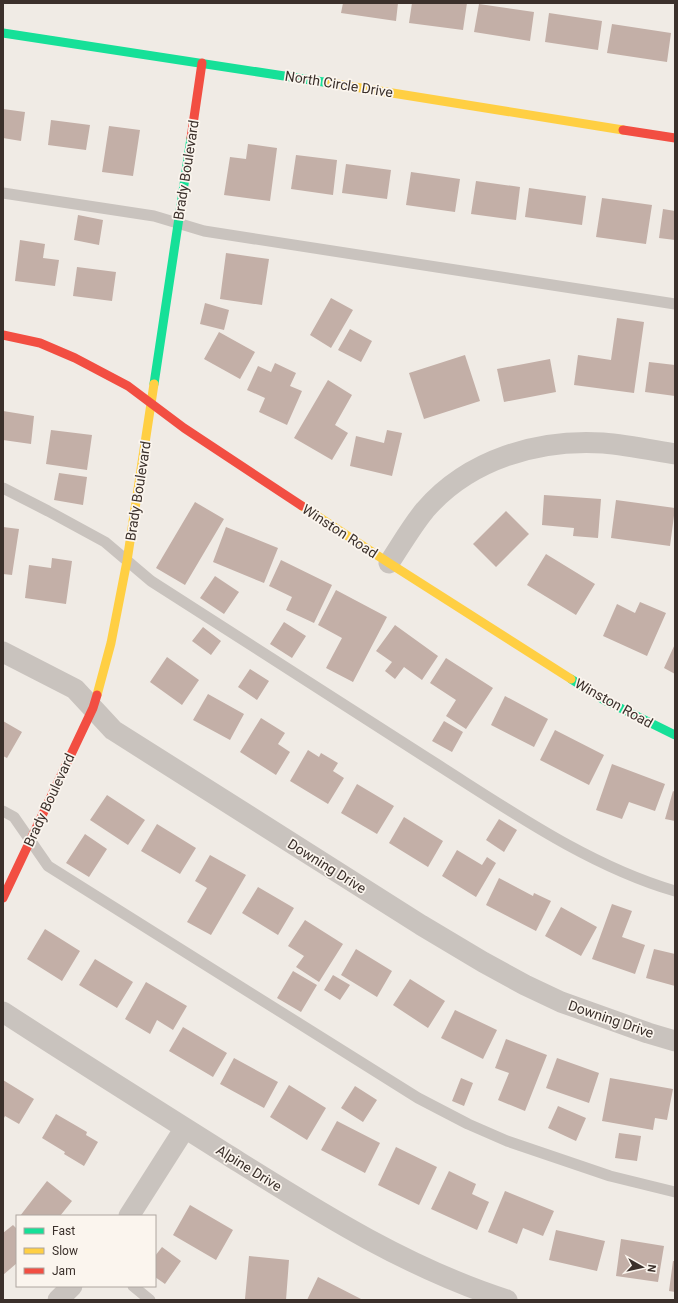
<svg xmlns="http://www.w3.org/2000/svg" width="678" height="1303" viewBox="0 0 678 1303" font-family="Roboto,sans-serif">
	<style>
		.building { fill: #c3afa7 }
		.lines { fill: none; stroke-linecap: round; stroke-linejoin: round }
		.lane { stroke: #c9c3be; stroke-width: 11 }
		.street { stroke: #c9c3be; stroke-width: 21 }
		.fast { stroke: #16e098; stroke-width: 9 }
		.slow { stroke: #ffcf43; stroke-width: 9 }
		.jam { stroke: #f24e42; stroke-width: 9 }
		.labels { text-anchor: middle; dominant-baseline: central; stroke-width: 3.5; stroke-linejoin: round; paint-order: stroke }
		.street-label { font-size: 14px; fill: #3b302b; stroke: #fbf5ee }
	</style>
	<rect width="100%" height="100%" fill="#f0ebe5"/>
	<path class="building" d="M343,3H398L396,21L341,13Z
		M412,3H467L463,30L409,23Z
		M479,4L534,12L530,41L474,32Z
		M549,13L602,21L598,50L545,42Z
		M612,24L671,33L667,62L607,53Z
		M3,109L25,112L21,141L3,138Z
		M51,120L90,125L86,150L48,145Z
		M109,126L140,130L133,176L102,172Z
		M248,144L277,148L270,201L224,195L230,157L246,159Z
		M296,155L337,160L333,195L291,189Z
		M346,164L391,170L387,199L342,193Z
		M411,172L460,179L455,212L406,205Z
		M476,181L520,187L516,220L471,214Z
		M529,188L586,196L582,225L525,217Z
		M602,198L652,205L646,244L596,237Z
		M663,209L675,211V240L659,238Z
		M78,215L103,220L99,245L74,240Z
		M20,240L45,244L43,258L59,260L55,286L15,281Z
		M226,253L269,259L262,305L220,299Z
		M77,267L116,272L112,301L73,296Z
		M331,298L353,310L331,348L310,335Z
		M205,303L229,310L224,330L200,324Z
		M617,318L644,322L634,393L574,385L578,355L611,360Z
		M350,329L372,341L361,362L338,350Z
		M219,332L255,352L240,379L204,359Z
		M465,355L480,401L424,419L409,373Z
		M550,359L556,392L504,402L497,369Z
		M649,362L675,365V396L645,392Z
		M275,363L296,373L290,386L302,391L287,425L259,412L265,398L247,390L258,366L271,372Z
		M328,380L352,395L335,425L348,433L332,460L294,438Z
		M3,411L34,416L31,444L3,440Z
		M51,430L92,435L87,470L46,464Z
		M387,430L402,433L392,476L350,466L356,436L384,443Z
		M59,473L87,477L83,505L54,500Z
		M544,495L601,499L598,538L573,536L574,528L542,525Z
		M616,500L675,508L670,546L611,538Z
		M195,502L224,519L185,585L156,568Z
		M506,511L529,534L496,567L473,544Z
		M3,527L19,529L12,575L3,574Z
		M226,527L278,548L264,583L213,562Z
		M546,554L595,584L576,615L527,585Z
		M52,558L72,561L66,604L25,598L29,565L51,568Z
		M281,560L332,585L314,623L286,610L292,597L269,586Z
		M215,576L239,592L224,614L200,598Z
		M336,590L387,617L353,682L326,668L342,638L318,625Z
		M640,602L666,613L647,656L603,636L617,604L635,613Z
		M284,622L306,636L292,658L270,644Z
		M395,625L438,656L422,680L404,667L395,679L385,671L392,662L376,651Z
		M203,627L221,641L211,655L192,641Z
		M675,644V674L664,668Z
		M167,657L199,680L182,705L150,682Z
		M446,658L493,688L466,729L446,716L456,700L430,683Z
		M250,669L269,681L257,700L238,687Z
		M208,694L244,714L230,740L193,720Z
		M505,696L548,719L534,747L491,725Z
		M261,718L285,733L278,744L290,752L276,775L240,752Z
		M3,721L22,732L7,758L3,756Z
		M444,721L463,732L452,752L432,741Z
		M555,730L604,755L589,785L540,760Z
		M308,750L319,757L321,753L338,763L333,771L344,778L328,804L290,781Z
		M612,764L665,784L655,811L629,802L622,819L596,810Z
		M357,784L394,806L377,834L341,813Z
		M673,791L675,792V821L665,819Z
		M107,795L145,820L128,845L90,820Z
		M404,817L443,841L428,867L389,843Z
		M499,819L517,830L504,852L486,840Z
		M157,824L196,848L180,874L141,851Z
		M85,834L107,849L89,877L66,863Z
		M457,850L482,865L487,857L496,863L476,897L442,876Z
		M210,855L246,875L211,935L187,922L207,888L195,881Z
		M499,878L533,896L534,893L551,901L536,931L486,905Z
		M258,887L294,908L278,935L242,913Z
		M612,904L632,911L622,937L645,945L635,974L592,959Z
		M561,907L597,927L581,956L545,936Z
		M305,920L343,944L319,982L296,967L304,956L288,946Z
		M45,929L80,951L62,981L27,959Z
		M356,949L392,971L377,997L341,975Z
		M654,949L675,954V986L646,978Z
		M95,959L133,982L117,1008L79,985Z
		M293,971L317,985L301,1012L277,998Z
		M333,975L350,985L340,1000L324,990Z
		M410,979L445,1001L428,1028L393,1005Z
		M146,982L187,1006L173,1030L157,1020L150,1034L125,1019Z
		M455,1010L497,1030L483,1059L441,1038Z
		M183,1027L227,1053L213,1077L169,1051Z
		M506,1039L547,1055L525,1111L498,1100L509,1073L495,1068Z
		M234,1058L278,1082L264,1108L220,1084Z
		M557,1058L599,1073L589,1103L546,1088Z
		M461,1078L473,1083L464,1106L452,1101Z
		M610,1078L673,1089L667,1120L655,1118L653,1130L602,1121Z
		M3,1080L34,1099L19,1124L5,1116L3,1120Z
		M289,1085L326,1108L307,1140L270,1117Z
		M355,1086L377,1100L363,1122L341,1108Z
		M558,1106L586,1118L576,1141L548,1128Z
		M56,1114L87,1132L86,1135L98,1142L84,1166L64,1154L65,1152L42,1138Z
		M337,1121L380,1143L365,1173L321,1150Z
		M619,1133L641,1136L637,1161L615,1158Z
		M396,1147L437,1167L419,1205L378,1185Z
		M449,1171L476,1184L472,1194L489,1202L477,1230L431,1209Z
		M47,1181L72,1201L60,1216H20Z
		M505,1191L554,1211L543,1236L523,1228L517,1244L488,1232Z
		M190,1205L233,1230L216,1260L173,1235Z
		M13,1225L17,1229V1263L3,1275V1233Z
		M556,1230L605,1241L597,1271L549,1260Z
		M621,1239L664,1246L658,1282L616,1276Z
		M162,1247L181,1261L165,1284L155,1277V1256Z
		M249,1256L289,1260L286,1300L245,1299Z
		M673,1261H675V1292L669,1291Z
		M318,1277L363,1300H307Z"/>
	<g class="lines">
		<path class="lane" d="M3,193L154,216L204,231L675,304
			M3,488L48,511L105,542L151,581C243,640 335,699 427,758C505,807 586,865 675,891
			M3,811L14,817L48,866L418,1098L468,1124L507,1141L610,1176L675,1192
			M133,1286L150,1300"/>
		<path class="street" d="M389,563C401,545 411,527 425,510C469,459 538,439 603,443C627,445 651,450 675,454
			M3,652L75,689L113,730L421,925L483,962L525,985L561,1002L648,1033L675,1041
			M3,1012C78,1061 155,1109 231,1157C319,1212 407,1268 507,1300
			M129,1216L185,1128
			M58,1300L72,1286"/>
		<path class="fast" d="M3,33L330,83
			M154,384L191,138
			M571,679L604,700L675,735"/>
		<path class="slow" d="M330,83L623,130
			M302,506L389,563L571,679
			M97,695L111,643L127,561L154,384"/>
		<path class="jam" d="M623,130L675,138
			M191,138L202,63
			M3,335L40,343L75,358L128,386L184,428L302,506
			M3,898L93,708L97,695"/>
	</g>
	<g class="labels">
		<g class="street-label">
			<text transform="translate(339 84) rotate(9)">North Circle Drive</text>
			<text transform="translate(186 170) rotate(-81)">Brady Boulevard</text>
			<text transform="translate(138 491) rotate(-81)">Brady Boulevard</text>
			<text transform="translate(340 531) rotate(33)">Winston Road</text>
			<text transform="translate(614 703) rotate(29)">Winston Road</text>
			<text transform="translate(49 800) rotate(-65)">Brady Boulevard</text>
			<text transform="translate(327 866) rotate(32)">Downing Drive</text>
			<text transform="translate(611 1019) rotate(19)">Downing Drive</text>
			<text transform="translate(249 1168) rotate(32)">Alpine Drive</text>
		</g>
	</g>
	<rect width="678" height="1303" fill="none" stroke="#3b302b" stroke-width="8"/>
	<rect x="16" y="1215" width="140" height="72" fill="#fbf5ee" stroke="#aea6a0"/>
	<rect x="24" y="1228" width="20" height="6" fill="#16e098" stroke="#aea6a0"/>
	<text x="52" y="1235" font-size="12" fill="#3b302b">Fast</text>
	<rect x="24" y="1248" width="20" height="6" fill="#ffcf43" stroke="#aea6a0"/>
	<text x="52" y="1255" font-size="12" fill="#3b302b">Slow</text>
	<rect x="24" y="1268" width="20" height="6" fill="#f24e42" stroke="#aea6a0"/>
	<text x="52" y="1275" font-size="12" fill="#3b302b">Jam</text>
	<g transform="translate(642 1267) rotate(98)" stroke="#fbf5ee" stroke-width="3" paint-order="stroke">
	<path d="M0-3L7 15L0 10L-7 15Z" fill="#3b302b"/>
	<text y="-6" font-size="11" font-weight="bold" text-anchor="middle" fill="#3b302b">N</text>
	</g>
</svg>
